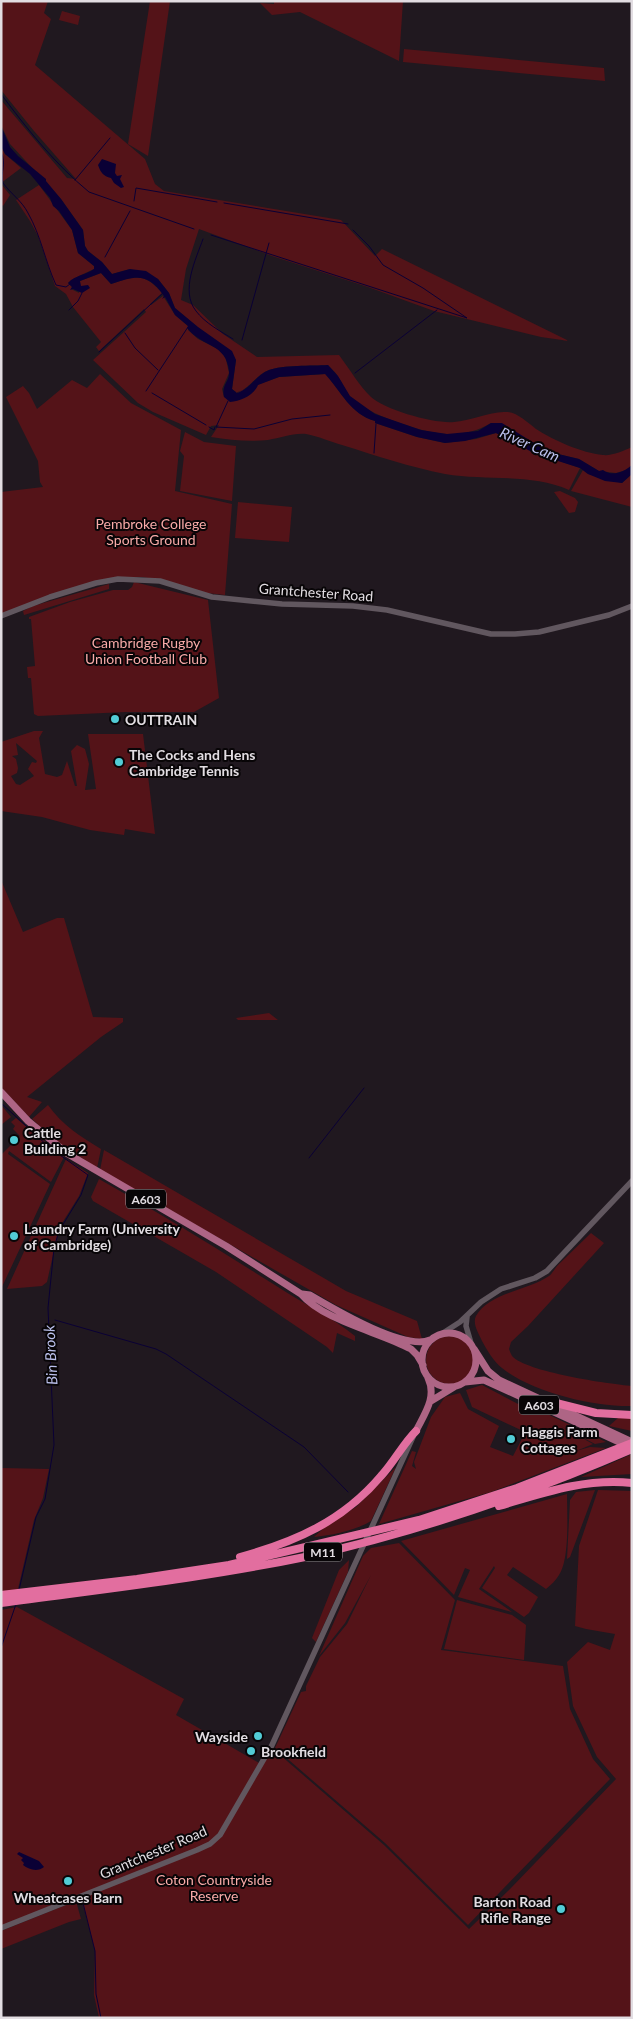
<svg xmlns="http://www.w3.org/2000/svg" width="633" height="2019" viewBox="0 0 633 2019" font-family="Lato,sans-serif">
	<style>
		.green { fill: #541318; fill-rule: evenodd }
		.water { fill: #0a0035 }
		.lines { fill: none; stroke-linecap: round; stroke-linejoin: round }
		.stream { stroke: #0a0035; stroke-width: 1 }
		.minor { stroke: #61575f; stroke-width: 5.5 }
		.major { stroke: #ae6585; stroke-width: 7 }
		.highway { stroke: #e26e9f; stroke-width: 8 }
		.poi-dot { fill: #52ccd6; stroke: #080507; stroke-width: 2 }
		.labels { text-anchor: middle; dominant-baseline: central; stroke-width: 4; stroke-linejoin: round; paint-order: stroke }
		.shield { fill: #080507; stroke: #a19ca0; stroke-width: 1 }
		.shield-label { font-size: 12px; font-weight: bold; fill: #e2dde2 }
		.park-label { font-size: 14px; fill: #f9aaa8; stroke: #080507 }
		.street-label { font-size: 14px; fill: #e2dde2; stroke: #080507 }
		.poi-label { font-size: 14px; font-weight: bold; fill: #e2dde2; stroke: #080507; text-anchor: start }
		.water-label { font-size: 15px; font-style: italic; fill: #bbc0ec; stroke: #080507 }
	</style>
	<rect width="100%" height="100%" fill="#20181f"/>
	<path class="green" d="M1,1H48L44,13L51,19L35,65L145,159L155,184L164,191L341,220L375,256L382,249L569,341L541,337L434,311L368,287L272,256L199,229L186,269L181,300L193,305L223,334L257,357L339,355C349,368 360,387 371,397C385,410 435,424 454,422C470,421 491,411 506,412C517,412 528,423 536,429C553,440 582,453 603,455C612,456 623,451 632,447V465L626,470L616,473L599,471L579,459L558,454L491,423C478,431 462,435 446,434C423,433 366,414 350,397C345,391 343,383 338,377C336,372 331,369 328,365C313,366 282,365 269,370C256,375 250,388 237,393L232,389L236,360L175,308L169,293L158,279L130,269L112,274L102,262L88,251L85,246L83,230L61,199L10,144L1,125V100L67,178L76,179L34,131L1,90Z
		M150,1H170L148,156L128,144Z
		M274,1H403L399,61L300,12L272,15L260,3L274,4Z
		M62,11L80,16L78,25L59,20Z
		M404,49L604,68L605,81L403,62Z
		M1,146L5,154L21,168L1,183Z
		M1,184L10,195L3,206L1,204Z
		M39,185L72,230L78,253L94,266V269L79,276L68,283L72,287L71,289L79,293L80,281L101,273L111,284C135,276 144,272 162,293L150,304L151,305L163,296L175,315L188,326V330L198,339L222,351L225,355L229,373L222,389L224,397L279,377L326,374C341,392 351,414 375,421V423L417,437L445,443L476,439L496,433L532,452L580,468L569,490C531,473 486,481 445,474C410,467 377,456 342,445C331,442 318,436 306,434C292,433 281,438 268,440C249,442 230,440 211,437L219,425L211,426L206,435L153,412L138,403L93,360L146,312L144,309L99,351L96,347L101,342L73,307L66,294L55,286L38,236L30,221L16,200Z
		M100,374L131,403L181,430L175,491L232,504L225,595L198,592L167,581L142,577H122L1,615V492L43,487L40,482L38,461L6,397L23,386L29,393L37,409L72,380L87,388Z
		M185,432L204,442L236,446L232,501L180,491L184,456L180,451Z
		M583,470L588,474L622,483L632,474V507L571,491Z
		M560,491L575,498L578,502L575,512L569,513L554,492Z
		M238,502L292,507L289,542L235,538Z
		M134,582L208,600L219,698L194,712H126L38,716L34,714L31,678H28L27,667L35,666L31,619H29V617L70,602L113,590H128L132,587Z
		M109,584V589L24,615L23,611L33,606Z
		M34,731H43L39,738L45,774L57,777L62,775L67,761L75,786H77L71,751L77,745L85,749L89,764L85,790L96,789L88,734H143L155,834L125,829L124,835L90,830L42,817L1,811V742ZM16,743L37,761L36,763L32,762L28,769L34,776L20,785L16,784L11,776L17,773L18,768L16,759L12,756L18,755Z
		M1,880L23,932L57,918H64L93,1017L123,1018V1022L101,1037L27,1097L42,1102L29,1117L1,1087Z
		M269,1013L278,1020H238L236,1018Z
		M1,1105L11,1117L1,1125Z
		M48,1105C62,1125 80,1136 101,1149L97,1168L57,1142L32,1119Z
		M16,1118L64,1157L51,1182L9,1151L8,1154L50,1184L1,1289V1155L20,1136L13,1129L15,1126L11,1122Z
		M104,1150L346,1291L417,1321L422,1339L408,1337L336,1305L100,1170Z
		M66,1159L88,1173L79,1196L59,1228L47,1282L42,1286L7,1289Z
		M99,1179C160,1213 219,1250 278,1287C304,1304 332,1317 355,1336V1341L337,1333L333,1353L327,1347L216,1272L93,1201L91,1197Z
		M591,1233L604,1243L528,1326L511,1342L509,1349C510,1352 511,1354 512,1356C526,1372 609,1384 632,1386V1406C594,1407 532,1392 502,1368C494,1362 487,1350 482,1341C479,1334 472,1324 476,1316C488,1293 529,1290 549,1276C552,1274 555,1268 558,1265C569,1254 580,1244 591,1233Z
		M426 1360a24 24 0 1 1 48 0a24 24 0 1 1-48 0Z
		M482,1385L518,1404L520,1401L606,1442L595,1444L555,1423L593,1444L576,1451L590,1447L606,1448L491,1492L379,1524L412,1451L416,1452L412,1466L416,1469L414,1462L431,1417L445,1397L460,1393L468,1409L499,1426L490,1447L513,1456L528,1427L525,1426L523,1431L472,1407L466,1390Z
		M632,1417V1431L609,1426L618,1418Z
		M632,1454V1474L581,1477Z
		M396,1467L371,1521C354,1531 333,1535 314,1537L326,1526L356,1507Z
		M1,1468L49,1469L43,1498L34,1520L18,1589L1,1592Z
		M595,1490L570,1557L567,1559L570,1500L576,1492Z
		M598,1490L632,1491V2018H99L94,1995L95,1951L81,1897L1,1928V1610L17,1607L184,1699L176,1715L259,1763L272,1748L384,1845L469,1929L510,1889L616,1779L597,1757L573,1706L567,1662L588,1642L610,1650L615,1634L586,1629L575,1626L579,1546Z
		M567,1494C567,1513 570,1559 559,1575C556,1580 551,1585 546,1589L513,1567L507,1575L538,1597L529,1613L524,1617L482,1588L495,1568L494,1566L479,1589L512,1612L458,1597L470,1570L465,1568L454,1595L401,1541Z
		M399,1543L455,1600L441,1650L563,1666L570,1709L593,1759L610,1779L468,1925L385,1843L275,1748L301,1692L306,1691V1686L320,1657L347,1624L371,1575L345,1623L319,1656L363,1556L371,1548Z
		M349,1560L348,1572L316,1642L312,1638L339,1570Z
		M457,1600L512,1615L526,1625L524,1660L444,1649Z
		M76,1901L81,1919L69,1922L1,1949V1931Z"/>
	<path class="water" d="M1,126L10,147L18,156L46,179V181L61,199L83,230L85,246L88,251L102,262L112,274L130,269L146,271L158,279L169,293L175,308L198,327L232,351L236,360L232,389L237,393C250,389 256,375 269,370C282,365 313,366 328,365L338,376L350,396L375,414L421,430L447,434L478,431L491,423H502L534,443L558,454L579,459L599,471L603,470C612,477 624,472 632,465V474L622,483L605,481L588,474L580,468L555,460L552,461L551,458L532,452L496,433L465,441L445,443L417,437L375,423V421C350,414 342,392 325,374L279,377L258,385C254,395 241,401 230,402L224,397C221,384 230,382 229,371C226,343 203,348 187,328L188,326L175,315L165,297L162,299L164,296C147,272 136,276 111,284L101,273L80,281L81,286L88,285L90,288L82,293L73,289L70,290L72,287L68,283C75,275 86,275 94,269V266L78,253L72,230L59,211L53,206L50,198L30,174L5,154L1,146Z
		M102,159L116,164L115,173L117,176L122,175L120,179L124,187L121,188L114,183L111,178C103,176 101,173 98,165Z
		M19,1852L39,1861L44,1867C38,1872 29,1870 23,1865L24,1863L21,1860L23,1858L17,1854Z"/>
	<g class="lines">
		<path class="stream" d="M1,94C27,129 55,164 89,192L194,229
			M1,152C7,164 0,172 3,183C11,194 22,201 28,213C41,236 45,261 56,285L66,287L70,284
			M75,180L110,138
			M134,201L136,188L217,202
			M224,203L348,224
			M211,235L467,318L423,288L383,265L369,246L353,230
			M203,239C196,259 180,291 196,311C205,323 220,331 233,339
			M105,257L130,211
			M69,310L78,301L82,293
			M125,333L135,348L158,370
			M242,340L269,243
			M99,352L163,293
			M355,373L437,310
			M146,391L188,327
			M152,393L206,425
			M228,401L216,427L254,429L292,419L330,415
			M209,427L214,430L215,427
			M374,453L376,424
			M1,1103L50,1148L88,1175L81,1195L59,1231L54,1248L48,1308L54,1445L45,1499L36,1517L19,1590
			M309,1158L364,1088
			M55,1320L156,1349L166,1354L304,1447L348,1492
			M1,1648L16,1604
			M82,1899L95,1951L96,1994L101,2018"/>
		<path class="minor" d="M1,616L50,597L96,583L118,579L160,581L212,597L282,604L353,606L387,610L491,634H515L539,632L609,615L632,606
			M467,1317L466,1326L471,1343
			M443,1333L460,1322L481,1302L501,1289L535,1278L547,1271L632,1181
			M1,1928L197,1850L210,1844L220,1835L272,1745L413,1437"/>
		<path class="major" d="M1,1092L28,1121L68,1154L226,1246L301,1294C324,1321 380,1332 411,1349L417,1355L423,1365
			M302,1294L310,1295C334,1309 404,1351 430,1340
			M422 1360a27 27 0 1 1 54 0a27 27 0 1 1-54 0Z
			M474,1349L488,1371L499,1380L632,1442
			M465,1382L484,1380L630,1447
			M431,1401L454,1387
			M416,1431C425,1413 437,1397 428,1378"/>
		<path class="highway" d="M544,1400L596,1413L632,1415
			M499,1506C543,1493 585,1478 632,1483
			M240,1557C295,1542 343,1521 381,1476C394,1462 403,1444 416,1431
			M1,1595L137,1579L229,1565L419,1520L517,1488L632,1443
			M1,1603C103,1589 204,1578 305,1557C417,1532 526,1495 632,1449"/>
	</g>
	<g class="poi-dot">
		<circle cx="115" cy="719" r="5"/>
		<circle cx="119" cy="762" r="5"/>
		<circle cx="14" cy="1140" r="5"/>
		<circle cx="14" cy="1236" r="5"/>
		<circle cx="511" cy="1439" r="5"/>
		<circle cx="258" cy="1736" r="5"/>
		<circle cx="251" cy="1751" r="5"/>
		<circle cx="68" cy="1881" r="5"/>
		<circle cx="561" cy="1909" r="5"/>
	</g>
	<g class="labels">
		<g class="shield">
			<rect x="126" y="1189.5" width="40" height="19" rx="4"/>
			<rect x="519" y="1395.5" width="40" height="19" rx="4"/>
			<rect x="304" y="1542.5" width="38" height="19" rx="4"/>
		</g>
		<g class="shield-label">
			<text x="146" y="1199">A603</text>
			<text x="539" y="1405">A603</text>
			<text x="323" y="1552">M11</text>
		</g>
		<g class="park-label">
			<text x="151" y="523">Pembroke College<tspan x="151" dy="16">Sports Ground</tspan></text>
			<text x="146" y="642">Cambridge Rugby<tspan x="146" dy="16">Union Football Club</tspan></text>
			<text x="214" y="1879">Coton Countryside<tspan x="214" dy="16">Reserve</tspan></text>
		</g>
		<g class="street-label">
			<text transform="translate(316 592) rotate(4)">Grantchester Road</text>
			<text transform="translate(153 1852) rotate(-23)">Grantchester Road</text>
		</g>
		<g class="poi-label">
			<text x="125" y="719">OUTTRAIN</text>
			<text x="129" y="754">The Cocks and Hens<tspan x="129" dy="16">Cambridge Tennis</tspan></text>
			<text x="24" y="1132">Cattle<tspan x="24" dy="16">Building 2</tspan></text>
			<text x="24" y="1228">Laundry Farm (University<tspan x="24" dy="16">of Cambridge)</tspan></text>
			<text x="521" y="1431">Haggis Farm<tspan x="521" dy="16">Cottages</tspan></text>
			<text x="248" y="1736" text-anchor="end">Wayside</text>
			<text x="261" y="1751">Brookfield</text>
			<text x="68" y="1897" text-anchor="middle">Wheatcases Barn</text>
			<text x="551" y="1901" text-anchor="end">Barton Road<tspan x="551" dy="16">Rifle Range</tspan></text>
		</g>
		<g class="water-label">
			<text transform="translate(530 444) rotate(24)">River Cam</text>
			<text transform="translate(50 1355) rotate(-93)">Bin Brook</text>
		</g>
	</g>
	<rect width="633" height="2019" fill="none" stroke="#e2dde2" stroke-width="5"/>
</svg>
